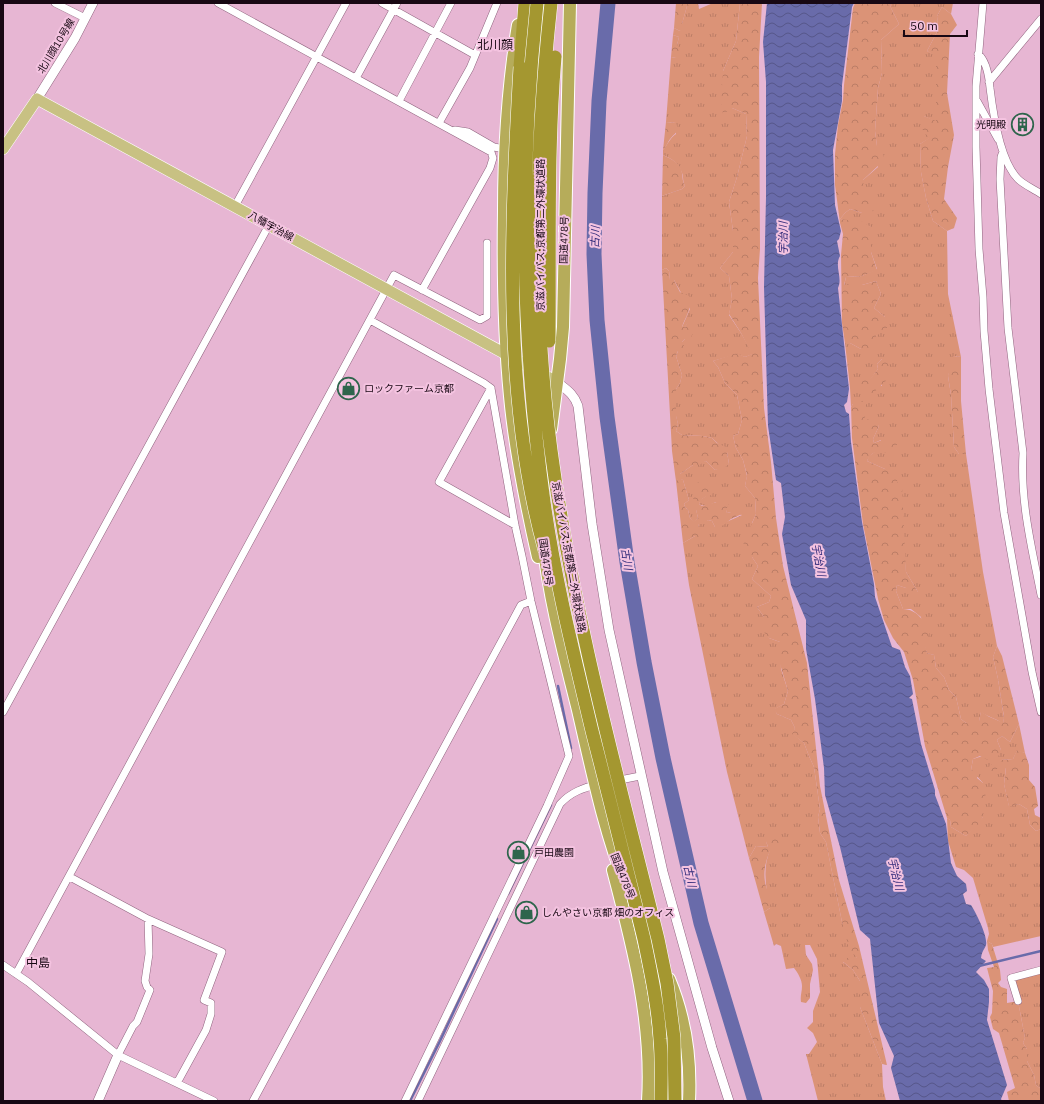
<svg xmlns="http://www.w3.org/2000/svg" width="1044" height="1104" viewBox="0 0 1044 1104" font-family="'IBM Plex Sans','Noto Sans JP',sans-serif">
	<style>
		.grass { fill: url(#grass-tufts); fill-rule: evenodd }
		.forest { fill: url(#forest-crowns) }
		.water { fill: url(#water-waves) }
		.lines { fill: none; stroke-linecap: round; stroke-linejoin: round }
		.stream { stroke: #696baa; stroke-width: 2.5 }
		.river { stroke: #696baa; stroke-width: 15 }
		.minor-casing { stroke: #90647f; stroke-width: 8 }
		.tertiary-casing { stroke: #90647f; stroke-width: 10 }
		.primary-casing { stroke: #fff; stroke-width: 12 }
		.trunk-casing { stroke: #fff; stroke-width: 14 }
		.motorway-casing { stroke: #fff; stroke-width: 14 }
		.minor { stroke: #fff; stroke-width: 7 }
		.tertiary { stroke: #fff; stroke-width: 9 }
		.primary { stroke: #c8c183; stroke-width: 11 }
		.trunk { stroke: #b6ac5a; stroke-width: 12 }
		.motorway { stroke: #a49730; stroke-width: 13 }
		.motorway-bridge-casing { stroke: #fff; stroke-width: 14; stroke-linecap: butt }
		.motorway-bridge { stroke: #a49730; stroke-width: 13 }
		.labels { text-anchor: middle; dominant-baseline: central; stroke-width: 4; stroke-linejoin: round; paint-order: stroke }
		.street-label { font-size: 10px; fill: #180813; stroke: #f4c3e0 }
		.poi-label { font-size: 10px; fill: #180813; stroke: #f4c3e0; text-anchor: start }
		.water-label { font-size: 11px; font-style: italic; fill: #342d7b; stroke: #f4c3e0 }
		.quarter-label { font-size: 12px; fill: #180813; stroke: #f4c3e0 }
	</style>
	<defs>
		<pattern id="grass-tufts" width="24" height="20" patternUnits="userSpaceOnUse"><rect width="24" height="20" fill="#db9377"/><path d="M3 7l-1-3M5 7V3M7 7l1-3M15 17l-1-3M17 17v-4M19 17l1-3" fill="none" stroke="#bb7d66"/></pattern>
		<pattern id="forest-crowns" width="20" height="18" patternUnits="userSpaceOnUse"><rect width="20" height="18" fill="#db9377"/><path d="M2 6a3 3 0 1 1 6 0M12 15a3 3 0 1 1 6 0" fill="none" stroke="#bb7d66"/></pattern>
		<pattern id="water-waves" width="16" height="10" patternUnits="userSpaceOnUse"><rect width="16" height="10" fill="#696baa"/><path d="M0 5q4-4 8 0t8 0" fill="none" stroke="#555689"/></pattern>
	</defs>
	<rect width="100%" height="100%" fill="#e7b6d3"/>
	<path class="grass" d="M693,3H698L699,9L713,3H740L736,41L723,71L732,108L746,114L747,136L737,177L729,202L733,231V252L720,268L729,276L732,299L729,315L741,333L753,354L745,357L737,354L713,361L718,367L725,383L737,395L742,420L738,434L733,436L736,448L743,460L747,476L745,486L755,498L756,514L752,523V557L758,566L752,579L771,596L769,602L757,607L764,617L769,638L780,642L781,669L788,691L784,704L775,709L777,714L791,720L795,728L793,734L804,743L809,756L814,767L820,809L818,817L820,833L826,842L842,922L857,958L843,962L853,970L860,981V1007L882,1064L883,1087L886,1101H818L806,1054H809L817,1042L813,1033L807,1028L813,1022V1011L820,992L817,959L810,945H805L806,955L812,964L813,970L810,984V998L806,1003L801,1002C800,996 802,992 802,986C802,980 798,973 794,968L786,969L781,946L776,944L774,946L764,912L770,908C766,888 762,869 770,850L766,841L768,847L756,846L749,858L727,772L689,585L683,543L695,536L699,524L708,520L712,521L715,527L742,515L731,512L727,513L726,510L716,502C710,505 704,507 699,504L700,500L706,496L708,480L696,509L698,518L694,523L690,518L688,510L685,507L684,504L689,500L683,480L679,479L676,481L675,474H680L693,465L706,461L715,470L729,464L727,452L712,438L703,436L682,435L676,431L678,424L676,416V389L680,383L682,375L676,356L682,342L685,339L688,323L685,327H682L690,309L674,280L670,281L669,271L666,268L662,270V196L682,189L685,186C682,180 684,177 682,173C679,163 672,159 663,155V150C668,144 670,138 676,134V123L666,122L671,57L676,58L677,45L679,37L673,35L674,28L680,31L687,6H692Z
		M890,3H953L951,14L942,7L937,16L938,30L927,51L936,55V122L924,116L930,138L920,144L921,172L926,198L933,221L947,231L948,294L961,357L954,356L948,376L951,395L954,447L959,454H966L983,572L997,646L993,657L998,679L1004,718L1003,724C996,718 988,717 981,712L979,721L966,723L961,719L956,697L949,690L944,677L936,668L934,655L927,653L924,644L921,617L911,609H903L896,591L897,585L918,592L906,572L897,482L885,469L867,461L869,456L876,451L881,440L874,443L873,439L879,426L863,420L853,404L851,407L850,388L845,343H850L861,349H876V336L885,317L874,308L881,294L876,281L862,285L844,286L846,277L862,276L877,269L871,252V227L840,219L845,213L850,209L862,213L863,180L878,167L877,146L875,131L878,88L882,73L881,40L899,24L891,8ZM882,359V386L870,380L878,369L877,364Z
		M1019,724L1025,753L1017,751L1013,759L1001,760L998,767H1006L1004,784L1009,806L1019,804L1027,809L1030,825L1036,831L1041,829V936L993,947L992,944L987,941L989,934L988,928L973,878L964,870L956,867L948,841L947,818L950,820L951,827L966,836L983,817V783L971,770L973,759L1001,750L997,740L1002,736L1010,742Z
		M1041,970V1089L1036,1085L1034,1075L1027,1061V1049L1023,1043L1025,1038L1018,1001L1011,978Z"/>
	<path class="forest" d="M676,3H693V6H687L682,24L684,29L680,31L674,28Z
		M740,3H762L759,57L760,249L758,278L764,408L771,462L776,518L783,566L807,663L820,786L827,821L839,880L859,946L887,1065L882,1064L860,1007V981L853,970L842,961L847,958H857L849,948L842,922L826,842L820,833L818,817L820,809L814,767L809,756L804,743L792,734L795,728L791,720L777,714L774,709L784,704L788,691L777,654L780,642L769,638L762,630L764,617L757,607L769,602L771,596L752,579L758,566L752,557L741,554L744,542L756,514L755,498L745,486L747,475L743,460L736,448L733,436L738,434L742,420L737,395L725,383L718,367L713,361L737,353L745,357L752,354L741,333L729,314L732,299L729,276L720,268L733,252V231L729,202L737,177L747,136L746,114L732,108L723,114L721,102L723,71L736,41Z
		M855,3H890L891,8L899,24L881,40L882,73L878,88L875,131L877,146L884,156L878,166L863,180L864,190L878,201L873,211L862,213L850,209L845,213L840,219L863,222L871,227V252L877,270L862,276L846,277L844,285H862L876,281L881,294L874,308L885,317L887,328L876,336V349H861L850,343H845L842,323L841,255L843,234L840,223L835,185V154L838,125L843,100L844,85L853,8Z
		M942,7L951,14L957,25L950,34L947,93L954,135L948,167L944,199L957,218L954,228L947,231L933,221L926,198L921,172L920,144L929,138L922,129L924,116L936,121V56L927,51L938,30L937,16Z
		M673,35L679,37L677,45L680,48V55L676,58L671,57Z
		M666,122L676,123L678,129C676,134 674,134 671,138C668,141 667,146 663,150Z
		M663,155C671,159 681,163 682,173C683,178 682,180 685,186L682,189L662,196Z
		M666,268L669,271L670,280H674L680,292L689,296C693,308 686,315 682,327H685L688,322C694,328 693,333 690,341L685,339L682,342L685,348L684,352L678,351L676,356L682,375L680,383L676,389V415L678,424L676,431L682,435L703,436L712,438L717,443L728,448L727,452L729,464L724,468L715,470L706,461L699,465H693L680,474H675L672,451L662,270Z
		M954,356L961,357V401L966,454H959L954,447L951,395L948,376L950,360Z
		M882,359L889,360L891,376L869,397L862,395L859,388V381L870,379L878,369L877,364Z
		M861,400L866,404V414L864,420L870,419L879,426L873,439L874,443C884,439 888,439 897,444L893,454C881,452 873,448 867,461L885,469L899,471L897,482L902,486L906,572L918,592L908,594L906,588L897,585L896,591L903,609C918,610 922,619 930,631L925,644L927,653L934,655L936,668L944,677L949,690L956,697L961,719L966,723L973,719L979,721L981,711C987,717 996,719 1003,723L1004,717L998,679L993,657L997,646L1002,656L1019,724L1010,742L1002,736L997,740L1001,750L998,757L990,761L980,756L973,759L971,770L979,773L977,778L983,783L986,790L983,817L978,825L966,836L951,827L950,820L947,818L925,746L913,680L904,652L893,638L884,620L878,599L863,524L852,438L851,407L853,404Z
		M679,478L683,480L689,500L684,504L685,507L688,510L690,518L694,522L698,518L693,497V488L700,480H708L714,488L712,495C706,496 701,498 699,504L702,506L724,500L729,505L726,509L727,513L731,512L734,507L739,508L742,514L731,519L719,529L715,527L712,521L708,520L703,524H699L698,528L701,531L705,538L701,540L695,536L683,543L676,481Z
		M1017,750L1025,753L1029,765V780L1035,787L1038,806L1034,809L1035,815L1041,818V829L1036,831L1030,825L1027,809L1019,804L1009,807L1004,784L1006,768L998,767L994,775H986L990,765L1001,760L1013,759Z
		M765,836L777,839L782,845L777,852L770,851C764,864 761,883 771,896L770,908L764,912L749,858L756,846L768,847Z
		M987,941L992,944L1000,970L1001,980L998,983L1001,987L1007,989V1003L1018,1001L1025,1038L1023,1043L1027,1049V1061L1034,1075L1036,1085L1041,1089V1101H1009L1007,1092L1015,1088L999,1033L993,1029L990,1017L992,1013L993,991L987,968L994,967L988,950Z"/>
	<path class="water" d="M767,3H854L852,7L842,85V101L833,150L835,205L841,231L839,239L837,241L840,256C834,266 843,278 838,288L849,389L847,402L844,405L846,412L849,414L851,442L862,522L874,584L875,597L892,647L900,650L905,667L910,676L913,694L909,698L912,699L921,744L935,790V795L946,824L951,863L957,876L966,884L967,891L963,894L966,904L971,905C976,913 988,936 986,945C984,950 982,951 981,958L986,961L976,972L984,980L989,989V1002L987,1020L1007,1085L1001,1099L1002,1101H900L891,1068L894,1056L879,1023L870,939L860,930L840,847L825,795L824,768L815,699L806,649V620L791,585L782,534L785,517L781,483L776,480L768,426L764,287L766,197V82L763,42Z"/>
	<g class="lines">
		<path class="stream" d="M558,686L571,748
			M508,894L551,805
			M979,966L1041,951
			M410,1101L440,1041L497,919"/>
		<path class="river" d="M608,3L599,101L595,193L594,254L597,320L607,417L627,562L644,662L663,758L701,923L755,1101"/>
		<defs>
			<path id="minor" d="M55,3L85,18
				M218,3L491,152L493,158L490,168L422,290
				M382,3L475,55
				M983,3L976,86V147L979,249L983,297L984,331L989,389L1004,513L1032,672L1041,712
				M978,54C987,61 989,77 990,88C993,113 1000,161 1018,179C1024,185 1034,189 1041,194
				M356,78L397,3
				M989,82L1041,19
				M399,101L451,3
				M977,101L998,139
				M439,123L470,68L497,3
				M455,130L468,132L494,147L504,149
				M1002,154L1001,157L1000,179L1008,328L1023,453C1020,501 1032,549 1041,595
				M235,206L346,3
				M370,320L484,383L491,388L515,525L522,556L531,601L569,756L547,806L405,1101
				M491,388L439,482L515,525
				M3,712L269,225
				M615,781L640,776
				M70,877L148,919
				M3,965L28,982L118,1055L214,1101
				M16,974L394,275L480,320L487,316V243
				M1018,1001L1011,978L1041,970
				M118,1055L133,1026L137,1022L150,990L147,987L145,981L149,954L148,919L222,952L204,1000L211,1003V1014L206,1030L177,1083
				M253,1101L521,605L531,601
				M418,1101L560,804C571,792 583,788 599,784"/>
			<path id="tertiary" d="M37,99L75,38L93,3
				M557,382C567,390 574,394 578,406L592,524L609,630L663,872L712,1048L729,1101
				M98,1101L118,1055"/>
			<path id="primary" d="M3,149L37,99L557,382"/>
			<path id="trunk" d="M518,25C508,86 504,149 504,211C503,273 504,334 510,396C515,450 526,504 538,557
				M551,429L560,359L563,327L570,3
				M543,541C549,598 564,654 578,710C592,770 604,831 627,888
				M613,870C633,946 653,1022 648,1101
				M669,979C685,1017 691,1060 689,1101"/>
			<path id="motorway" d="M520,67L525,3"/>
		</defs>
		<use href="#minor" class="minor-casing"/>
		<use href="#tertiary" class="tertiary-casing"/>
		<use href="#primary" class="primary-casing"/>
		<use href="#trunk" class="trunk-casing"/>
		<use href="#motorway" class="motorway-casing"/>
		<use href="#minor" class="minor"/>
		<use href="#tertiary" class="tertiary"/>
		<use href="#primary" class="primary"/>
		<use href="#trunk" class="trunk"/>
		<use href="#motorway" class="motorway"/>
		<defs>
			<path id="motorway-bridge" d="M537,3C519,170 521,336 544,502C555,580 574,655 592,731C610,800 627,870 644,939C651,973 658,1006 660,1039C662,1060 661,1080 661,1101
				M551,3C535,151 531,302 551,450C573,616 618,777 658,939L667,983L674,1038L675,1101
				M520,67C511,225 502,397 545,551
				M549,341C550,246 547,151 555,57"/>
		</defs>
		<use href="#motorway-bridge" class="motorway-bridge-casing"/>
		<use href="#motorway-bridge" class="motorway-bridge"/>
	</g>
	<defs>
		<symbol id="building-ring" viewBox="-11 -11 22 22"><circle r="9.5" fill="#f4c3e0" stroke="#2e654c" stroke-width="1.5"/><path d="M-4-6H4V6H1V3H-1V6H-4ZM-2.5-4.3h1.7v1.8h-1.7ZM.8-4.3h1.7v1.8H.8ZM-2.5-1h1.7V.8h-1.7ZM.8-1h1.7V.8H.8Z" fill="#2e654c"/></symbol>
		<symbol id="shop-ring" viewBox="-11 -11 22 22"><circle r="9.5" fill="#f4c3e0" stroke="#2e654c" stroke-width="1.5"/><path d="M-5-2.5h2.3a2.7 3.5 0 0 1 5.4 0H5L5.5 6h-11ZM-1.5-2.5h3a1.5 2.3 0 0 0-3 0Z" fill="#2e654c"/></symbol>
	</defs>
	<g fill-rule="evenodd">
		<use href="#building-ring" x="1010" y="112" width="25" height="25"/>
		<use href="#shop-ring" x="336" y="376" width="25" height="25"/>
		<use href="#shop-ring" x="506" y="840" width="25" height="25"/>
		<use href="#shop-ring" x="514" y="900" width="25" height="25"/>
	</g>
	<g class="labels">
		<g class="street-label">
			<text transform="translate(56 46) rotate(-59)">北川顔10号線</text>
			<text transform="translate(271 226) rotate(29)">八幡宇治線</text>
			<text transform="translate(540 235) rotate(-90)">京滋バイパス;京都第二外環状道路</text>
			<text transform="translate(564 240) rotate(-89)">国道478号</text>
			<text transform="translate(569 557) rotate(80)">京滋バイパス;京都第二外環状道路</text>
			<text transform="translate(546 562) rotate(82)">国道478号</text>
			<text transform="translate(623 876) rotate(68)">国道478号</text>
		</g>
		<g class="poi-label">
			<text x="1006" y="124" text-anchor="end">光明殿</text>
			<text x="364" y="388">ロックファーム京都</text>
			<text x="534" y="852">戸田農園</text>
			<text x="542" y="912">しんやさい京都 畑のオフィス</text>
		</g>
		<g class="water-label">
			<text transform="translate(595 237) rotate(-88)">古川</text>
			<text transform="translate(783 238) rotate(-90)">宇治川</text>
			<text transform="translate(627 559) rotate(81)">古川</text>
			<text transform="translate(819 560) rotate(79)">宇治川</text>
			<text transform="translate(896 874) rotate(76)">宇治川</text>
			<text transform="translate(690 876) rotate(77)">古川</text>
		</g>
		<g class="quarter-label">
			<text x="495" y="44">北川顔</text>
			<text x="38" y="962">中島</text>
		</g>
	</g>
	<rect width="1044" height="1104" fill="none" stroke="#180813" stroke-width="8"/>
	<path d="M904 30v6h63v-6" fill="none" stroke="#180813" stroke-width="2"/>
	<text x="910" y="30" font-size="12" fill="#180813" stroke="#f4c3e0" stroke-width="3" paint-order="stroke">50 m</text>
</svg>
